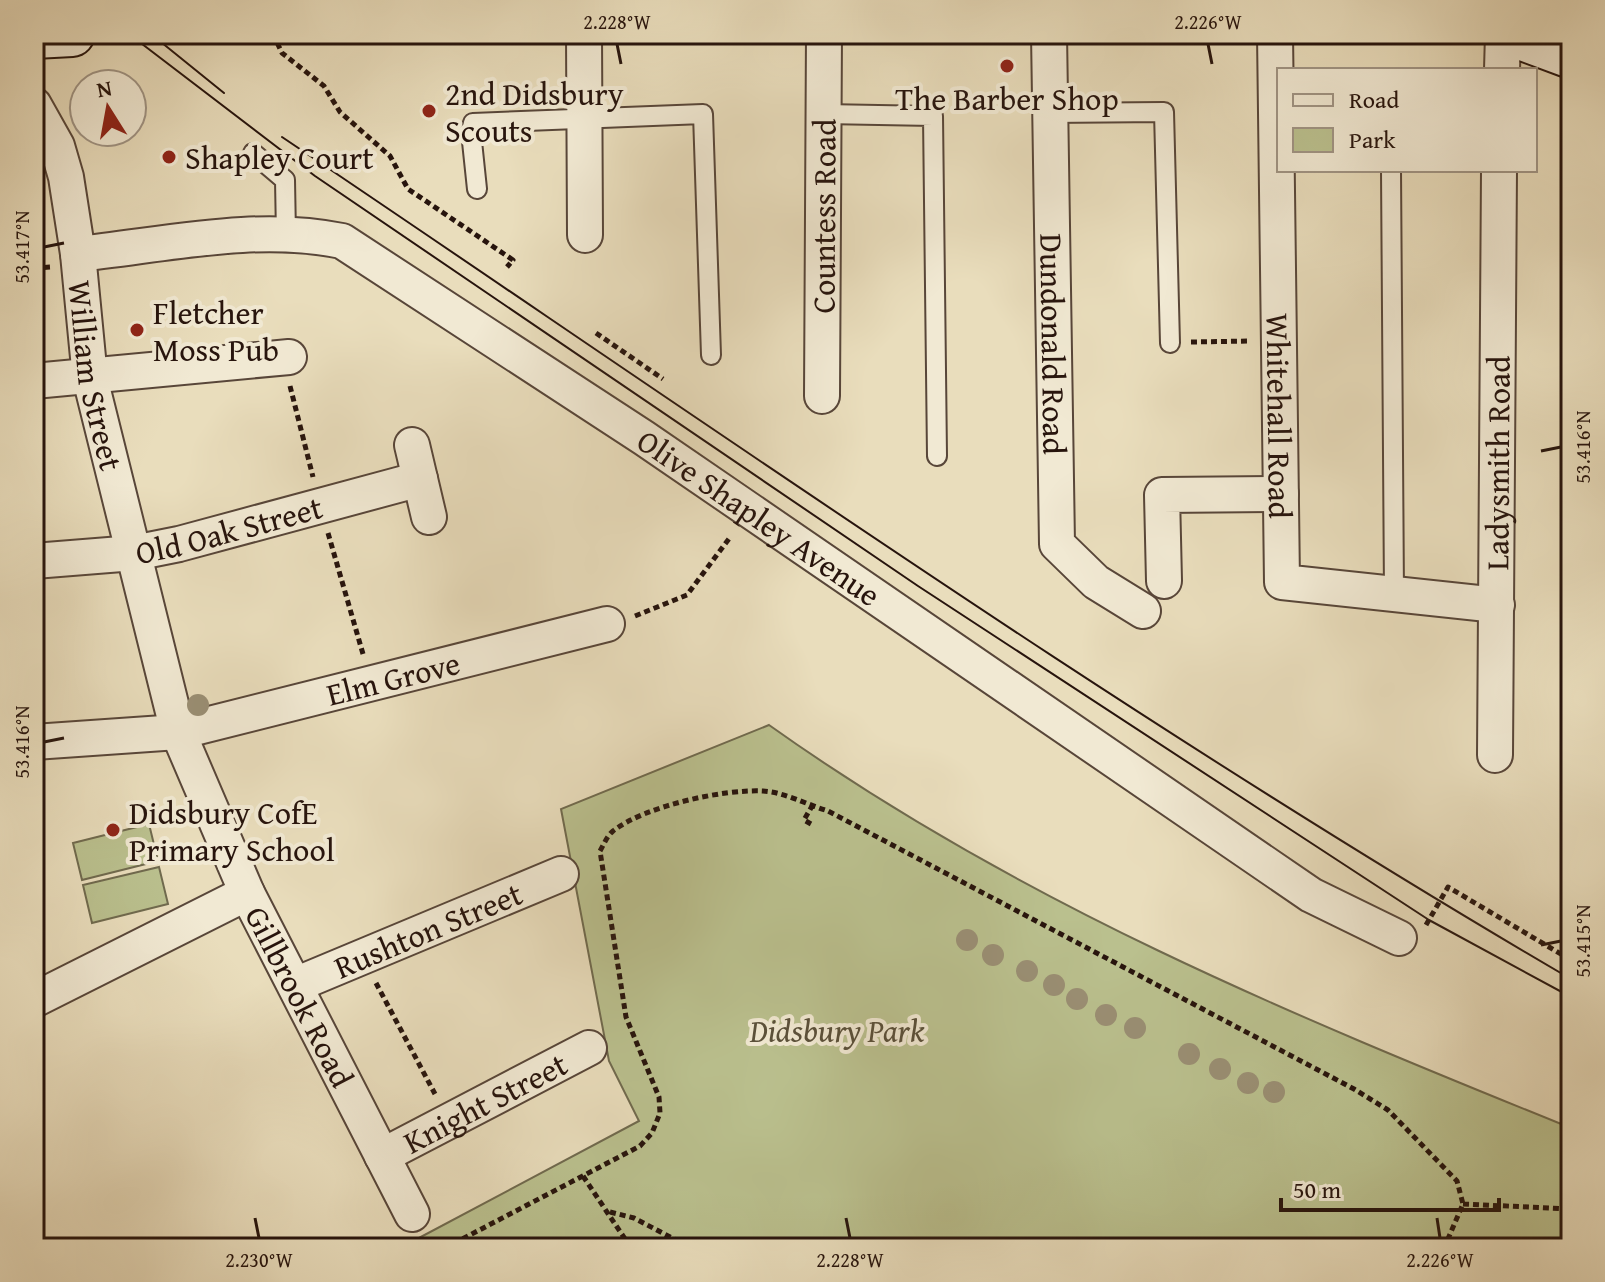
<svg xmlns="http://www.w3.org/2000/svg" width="1605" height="1282" viewBox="0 0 1605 1282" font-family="'Gentium Book Plus',serif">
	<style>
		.green { fill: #bac08e; stroke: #706a4e; stroke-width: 2 }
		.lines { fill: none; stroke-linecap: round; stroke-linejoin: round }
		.lane-casing { stroke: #584639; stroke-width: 22 }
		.street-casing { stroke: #584639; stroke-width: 38 }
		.secondary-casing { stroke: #27140d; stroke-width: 48 }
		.path { stroke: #27140d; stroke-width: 5; stroke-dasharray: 6 4; stroke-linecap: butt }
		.lane { stroke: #f1e9d3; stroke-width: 18 }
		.street { stroke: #f1e9d3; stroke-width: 34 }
		.secondary { stroke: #f1e9d3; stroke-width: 44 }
		.tram { stroke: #27140d; stroke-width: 2 }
		.tree { fill: #9a8f74 }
		.ticks { fill: none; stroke: #27140d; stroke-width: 3 }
		.poi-dot { fill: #8f2418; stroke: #f1e9d3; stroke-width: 3 }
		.labels { text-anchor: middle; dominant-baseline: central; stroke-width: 8; stroke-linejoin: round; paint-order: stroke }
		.poi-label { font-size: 32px; fill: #27140d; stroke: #f1e9d3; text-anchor: start }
		.street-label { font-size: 32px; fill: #27140d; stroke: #f1e9d3 }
		.park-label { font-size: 32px; font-style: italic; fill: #5a503a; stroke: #f1e9d3 }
		.neatline { fill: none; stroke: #27140d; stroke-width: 3 }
		.ticks-label { font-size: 20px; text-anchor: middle; fill: #27140d }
	</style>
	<rect width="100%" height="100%" fill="#e9ddbc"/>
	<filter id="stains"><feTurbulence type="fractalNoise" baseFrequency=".0025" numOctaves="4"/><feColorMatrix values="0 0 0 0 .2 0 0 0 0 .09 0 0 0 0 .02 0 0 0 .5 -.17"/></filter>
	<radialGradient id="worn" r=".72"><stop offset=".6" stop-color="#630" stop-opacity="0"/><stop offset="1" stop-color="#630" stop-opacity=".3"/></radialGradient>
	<path class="green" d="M769,725C1019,903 1289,1014 1571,1128V1248H400L639,1121L609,1061L561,809Z
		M149,824L158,861L82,880L73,843Z
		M159,867L168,904L92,923L83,885Z"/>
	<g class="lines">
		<defs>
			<path id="lane" d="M1048,113L1164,112L1170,343
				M824,114L933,116L937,456
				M253,153L285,180L286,235
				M1391,170L1394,594
				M477,189L471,132L473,123L703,114L711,355"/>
			<g id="street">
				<path d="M584,34L585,235"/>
				<path id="s1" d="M1049,34L1057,544L1096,582L1143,611"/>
				<path id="s2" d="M1275,34L1282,582L1497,605"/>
				<path d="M1502,70L1503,34"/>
				<path id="s3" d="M34,105L57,146L66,177L78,254L90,378L178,732L247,893L412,1214"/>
				<path id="s4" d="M78,254C164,245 257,223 342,241L644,438L1311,895L1399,938"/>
				<path d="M34,381L289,357"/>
				<path id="s5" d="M822,396L824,34"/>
				<path d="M412,445L429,517"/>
				<path id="s6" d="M34,561L134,553L179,544L420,479"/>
				<path d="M1164,581L1162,495L1281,494"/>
				<path id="s7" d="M34,742L178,732L607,624"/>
				<path id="s8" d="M1495,755L1499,170"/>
				<path id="s9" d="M295,985L561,874"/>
				<path d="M34,1000L247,893"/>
				<path id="s10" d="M382,1156L589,1048"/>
			</g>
			<path id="secondary" d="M1512,34L1571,56
				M34,36L72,34"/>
		</defs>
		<use href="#lane" class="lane-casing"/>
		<use href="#street" class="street-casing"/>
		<use href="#secondary" class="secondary-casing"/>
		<path class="path" d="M273,34L282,53L324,86L340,112L390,156L408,189L513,260L507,267
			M34,268L51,267
			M596,333L663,379
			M1191,342L1249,341
			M290,386L313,477
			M328,533L363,654
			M635,616L687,595L731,536
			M811,824L804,820L812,806
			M1426,925L1448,887L1571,960
			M376,983L435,1094
			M583,1176L631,1248
			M1463,1204L1571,1209
			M610,1212L634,1218L691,1248
			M445,1248L640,1146L652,1133L660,1113L659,1097L626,1017L600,851C604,844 607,836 613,831C645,806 723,789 763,791C784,792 808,805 828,811L1354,1089L1388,1110L1457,1181L1463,1204L1444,1248"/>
		<use href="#lane" class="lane"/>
		<use href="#street" class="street"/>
		<use href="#secondary" class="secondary"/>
		<path class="tram" d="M129,34L315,176L918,586L1429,920L1571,997
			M151,34L224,93
			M282,137C707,423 1127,720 1571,979"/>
	</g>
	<g class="tree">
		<circle cx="198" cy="705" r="11"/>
		<circle cx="967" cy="940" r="11"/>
		<circle cx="993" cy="955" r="11"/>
		<circle cx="1027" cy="971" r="11"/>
		<circle cx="1054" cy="985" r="11"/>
		<circle cx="1077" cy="999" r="11"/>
		<circle cx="1106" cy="1015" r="11"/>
		<circle cx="1135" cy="1028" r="11"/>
		<circle cx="1189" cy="1054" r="11"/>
		<circle cx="1220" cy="1069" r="11"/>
		<circle cx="1248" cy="1083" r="11"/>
		<circle cx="1274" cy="1092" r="11"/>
	</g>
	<path class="ticks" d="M617,44L621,64M1208,44L1212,64M44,247L64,243M1541,451L1561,447M44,742L64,738M1541,945L1561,941M255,1218L259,1238M846,1218L850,1238M1437,1218L1440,1238"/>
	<g class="poi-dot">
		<circle cx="1007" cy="66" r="8"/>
		<circle cx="429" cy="111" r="8"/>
		<circle cx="169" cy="157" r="8"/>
		<circle cx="137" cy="330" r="8"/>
		<circle cx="113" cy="830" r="8"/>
	</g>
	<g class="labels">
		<g class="poi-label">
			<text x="445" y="93">2nd Didsbury<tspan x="445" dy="37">Scouts</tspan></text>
			<text x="1007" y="98" text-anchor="middle">The Barber Shop</text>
			<text x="185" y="157">Shapley Court</text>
			<text x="153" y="312">Fletcher<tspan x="153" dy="37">Moss Pub</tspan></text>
			<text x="129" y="812">Didsbury CofE<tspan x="129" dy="37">Primary School</tspan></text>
		</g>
		<g class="street-label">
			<text stroke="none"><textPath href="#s5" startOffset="180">Countess Road</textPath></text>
			<text stroke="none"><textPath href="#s1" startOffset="310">Dundonald Road</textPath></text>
			<text stroke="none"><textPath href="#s3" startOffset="280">William Street</textPath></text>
			<text stroke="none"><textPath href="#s2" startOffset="382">Whitehall Road</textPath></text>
			<text stroke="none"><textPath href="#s8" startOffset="292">Ladysmith Road</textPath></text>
			<text stroke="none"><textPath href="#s4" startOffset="766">Olive Shapley Avenue</textPath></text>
			<text stroke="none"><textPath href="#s6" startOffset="198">Old Oak Street</textPath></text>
			<text stroke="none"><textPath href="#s7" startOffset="366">Elm Grove</textPath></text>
			<text stroke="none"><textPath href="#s9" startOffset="144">Rushton Street</textPath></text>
			<text stroke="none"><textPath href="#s3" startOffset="938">Gillbrook Road</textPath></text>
			<text stroke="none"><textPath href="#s10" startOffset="116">Knight Street</textPath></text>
		</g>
		<g class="park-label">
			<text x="837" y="1030">Didsbury Park</text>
		</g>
	</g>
	<rect width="1605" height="1282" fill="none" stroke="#e9ddbc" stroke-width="88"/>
	<rect x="1277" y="68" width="260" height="104" fill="#f1e9d3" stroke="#a09484" stroke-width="2"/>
	<rect x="1293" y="94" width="40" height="12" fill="#f1e9d3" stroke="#a09484" stroke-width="2"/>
	<text x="1349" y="108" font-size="24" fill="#27140d">Road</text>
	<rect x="1293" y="128" width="40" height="24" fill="#bac08e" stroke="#a09484" stroke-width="2"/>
	<text x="1349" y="148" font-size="24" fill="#27140d">Park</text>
	<g transform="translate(108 108) rotate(349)"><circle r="38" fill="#f1e9d3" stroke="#a09484" stroke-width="2"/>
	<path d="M0-6L14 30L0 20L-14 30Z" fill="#8f2418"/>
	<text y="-12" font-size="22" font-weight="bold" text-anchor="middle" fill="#27140d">N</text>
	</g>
	<path d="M1281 1198v12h218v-12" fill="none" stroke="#27140d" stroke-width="4"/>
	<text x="1293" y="1198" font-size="24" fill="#27140d" stroke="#f1e9d3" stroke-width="6" paint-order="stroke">50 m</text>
	<rect x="44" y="44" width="1517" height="1194" class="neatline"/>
	<g class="ticks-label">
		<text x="617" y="29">2.228°W</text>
		<text x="1208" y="29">2.226°W</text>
		<text transform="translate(22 247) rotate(-90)" y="7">53.417°N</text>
		<text transform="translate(1583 447) rotate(-90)" y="7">53.416°N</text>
		<text transform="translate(22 742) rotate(-90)" y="7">53.416°N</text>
		<text transform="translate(1583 941) rotate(-90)" y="7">53.415°N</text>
		<text x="259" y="1267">2.230°W</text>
		<text x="850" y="1267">2.228°W</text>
		<text x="1440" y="1267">2.226°W</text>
	</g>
	<rect width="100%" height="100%" filter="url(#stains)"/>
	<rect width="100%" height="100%" fill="url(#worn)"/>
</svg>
